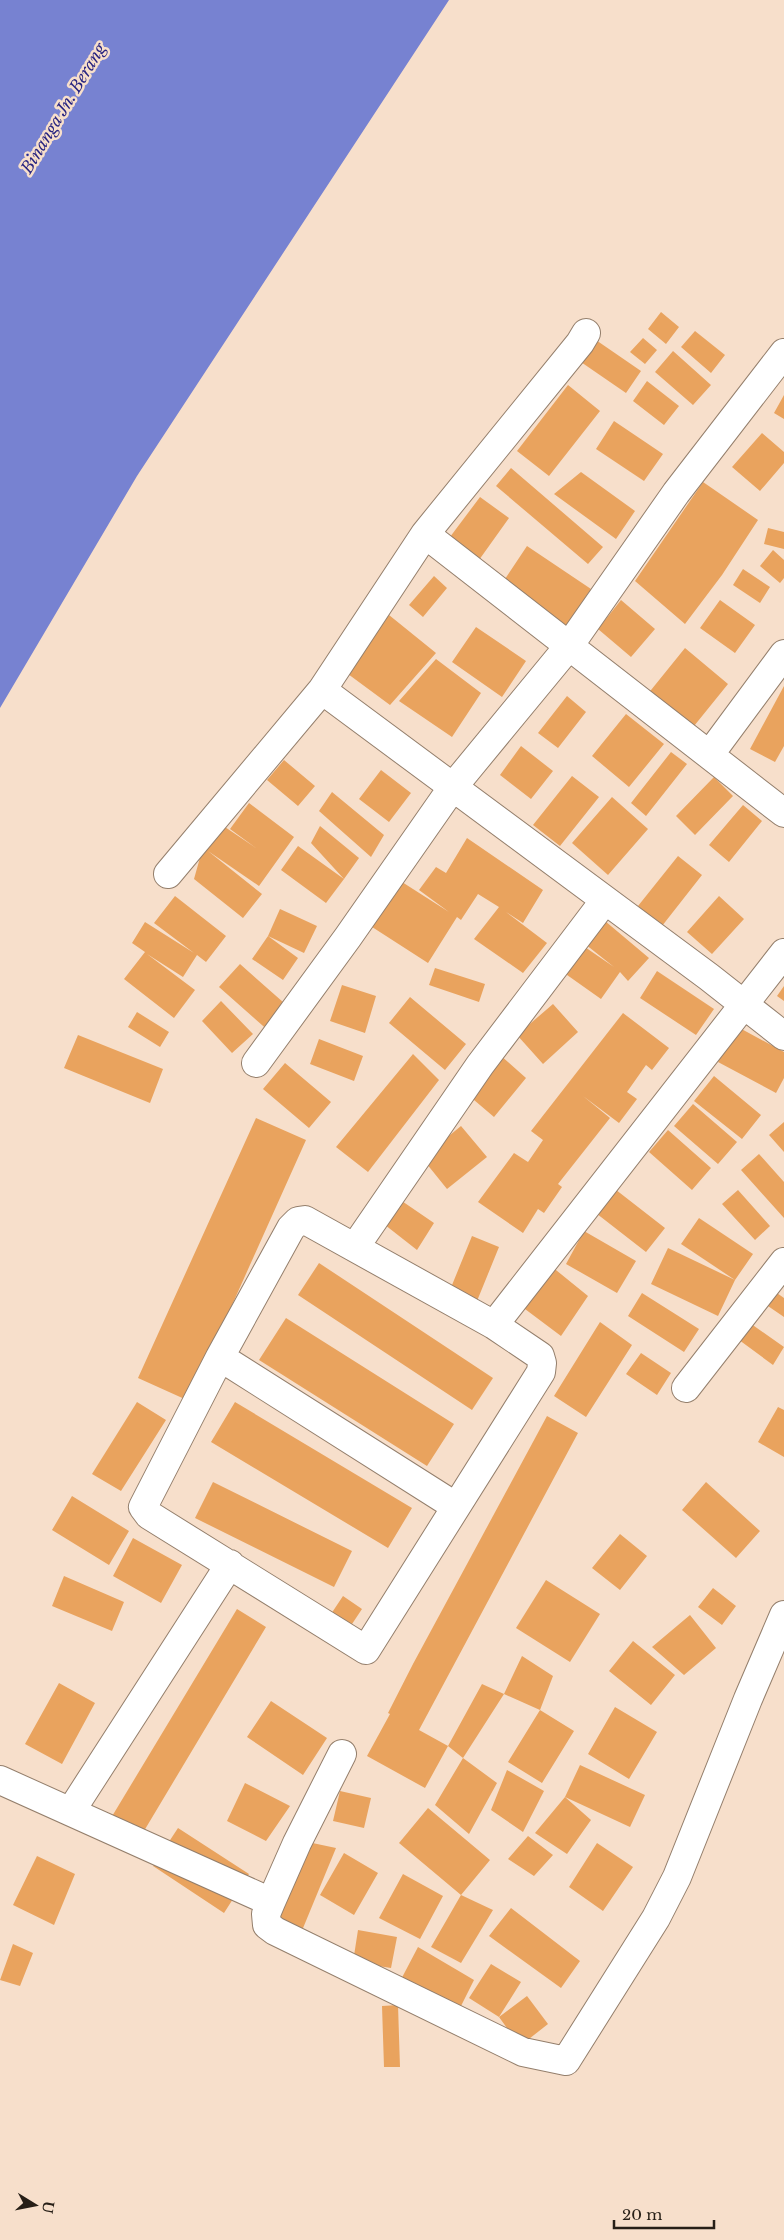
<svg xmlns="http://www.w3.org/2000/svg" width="784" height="2240" viewBox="0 0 784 2240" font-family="'Libre Baskerville',serif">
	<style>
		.water { fill: #7782d1 }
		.building { fill: #e9a35e }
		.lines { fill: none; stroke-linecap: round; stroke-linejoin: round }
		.street-casing { stroke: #947f6c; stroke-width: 30 }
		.street { stroke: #fff; stroke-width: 28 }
		.labels { text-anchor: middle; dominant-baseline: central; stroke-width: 5; stroke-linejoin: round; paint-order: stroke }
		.water-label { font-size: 16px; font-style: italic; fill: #272481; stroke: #f7dfcb }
	</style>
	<rect width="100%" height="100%" fill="#f7dfcb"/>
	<path class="water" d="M0,0H449L137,476L0,708Z"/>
	<path class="building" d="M661,312L679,327L666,344L648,329Z
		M695,331L725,355L711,373L681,347Z
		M593,338L641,371L626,393L578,360Z
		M643,338L657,350L645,364L630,352Z
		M673,351L711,385L693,405L655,372Z
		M647,381L679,406L664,425L633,401Z
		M568,385L600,411L549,476L517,451Z
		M784,395V419L774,413Z
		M614,421L663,454L644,481L596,449Z
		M762,433L784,452V463L760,491L732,467Z
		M511,468L603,547L588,564L496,486Z
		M581,472L635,511L616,539L554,494Z
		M703,482L758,520L722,575L685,624L635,581Z
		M480,497L509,518L479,560L450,537Z
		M768,528L784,532V549L764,544Z
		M527,546L591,589L565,628L501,585Z
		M773,550L784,560V578L780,583L760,566Z
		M743,569L770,587L760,603L733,585Z
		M434,576L447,588L423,617L409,605Z
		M621,600L655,629L631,657L598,629Z
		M720,600L755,625L735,653L700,628Z
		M389,615L436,653L390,705L348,674Z
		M476,627L526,661L502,697L452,662Z
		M685,648L728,684L690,731L647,695Z
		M436,659L481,693L452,737L399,701Z
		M784,686V746L775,762L750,749Z
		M567,696L586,712L558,748L538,733Z
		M626,714L664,744L629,787L592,756Z
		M521,746L553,771L531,799L500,775Z
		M671,752L687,764L646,816L631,803Z
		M284,760L315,786L298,806L267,780Z
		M381,770L411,793L389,822L359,799Z
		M572,776L599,797L560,846L533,825Z
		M714,777L733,796L695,835L676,816Z
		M332,792L384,835L371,857L319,811Z
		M612,797L648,829L608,875L572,843Z
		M249,803L294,837L259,886L208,851L262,894L243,918L194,879L203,847L219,823L256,848L230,829Z
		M743,805L762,821L729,862L709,845Z
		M320,826L359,858L344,879L311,843Z
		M467,838L543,890L523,923L506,912L547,943L523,973L474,939L499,907L478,894L461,920L457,917L428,963L369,925L402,882L449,912L419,890L436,867L446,873Z
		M298,846L344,879L326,903L281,870Z
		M678,856L702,875L662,926L638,906Z
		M175,896L226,936L206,962L197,955L183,977L147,954L195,990L174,1018L124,979L145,952L132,943L145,922L194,953L154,923Z
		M719,896L744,919L712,954L687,932Z
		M280,909L317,926L304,953L268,936Z
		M605,921L649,958L628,981L620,972L601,999L560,970L579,943L614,967L585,944Z
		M268,936L298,958L283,980L252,959Z
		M240,964L292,1010L271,1033L219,987Z
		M435,968L485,984L479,1002L429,985Z
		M657,971L714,1009L696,1035L640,998Z
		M342,985L376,996L365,1033L330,1021Z
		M784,986V1001L777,996Z
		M410,997L466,1044L445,1070L389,1023Z
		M221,1001L253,1034L232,1053L202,1021Z
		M553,1004L578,1032L543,1064L517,1035Z
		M137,1012L169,1032L160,1047L128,1027Z
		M623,1013L669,1048L652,1070L646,1065L627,1092L637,1099L619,1123L583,1096L610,1118L558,1184L562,1187L544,1213L538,1209L523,1233L478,1202L514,1153L528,1162L543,1140L531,1131Z
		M736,1026L784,1052V1078L776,1093L718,1062Z
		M78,1035L163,1069L150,1103L64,1068Z
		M319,1039L363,1056L354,1081L310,1064Z
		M413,1054L439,1080L368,1172L336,1147Z
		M500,1055L526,1078L494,1117L467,1094Z
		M285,1063L331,1102L309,1128L263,1089Z
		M714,1076L761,1115L742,1139L694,1101Z
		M693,1104L737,1142L718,1164L674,1126Z
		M256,1118L306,1140L189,1401L138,1378Z
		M784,1122V1152L769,1135Z
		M461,1126L487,1157L447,1189L422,1158Z
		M668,1130L711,1168L692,1190L649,1152Z
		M759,1154L784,1182V1218L741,1170Z
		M611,1186L665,1228L646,1252L592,1210Z
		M738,1190L770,1226L755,1240L722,1204Z
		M396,1197L434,1223L417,1250L380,1221Z
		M699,1218L753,1254L735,1280L718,1316L651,1284L668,1248L735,1280L681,1244Z
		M584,1231L636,1261L617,1293L566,1264Z
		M472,1236L499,1247L477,1301L450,1290Z
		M319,1263L493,1378L472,1410L298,1295Z
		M551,1266L588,1296L561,1336L521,1306Z
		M774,1291L784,1298V1317L765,1304Z
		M642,1293L699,1329L684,1352L628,1316Z
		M286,1318L454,1424L427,1466L259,1360Z
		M747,1321L784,1347L773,1365L735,1337Z
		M600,1322L632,1345L586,1417L554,1396Z
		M641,1353L671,1373L657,1395L626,1374Z
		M137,1402L166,1420L121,1491L92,1474Z
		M235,1402L412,1508L388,1548L211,1442Z
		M778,1407L784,1410V1457L758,1442Z
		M547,1416L578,1433L419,1730L448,1746L425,1788L367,1756L390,1714L388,1713L413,1664Z
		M213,1482L352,1551L334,1587L195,1518Z
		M706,1482L760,1531L736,1558L682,1510Z
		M72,1496L129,1531L109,1565L52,1530Z
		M620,1534L647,1556L620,1590L592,1568Z
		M133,1538L182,1565L161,1603L113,1576Z
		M64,1576L124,1602L112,1631L52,1606Z
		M546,1580L600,1614L570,1662L516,1628Z
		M713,1588L736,1606L722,1625L698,1607Z
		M343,1596L362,1609L350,1627L331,1614Z
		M237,1609L266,1627L141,1836L111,1818Z
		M690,1615L716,1648L684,1675L652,1647Z
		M633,1641L675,1675L651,1705L609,1671Z
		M522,1656L553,1676L540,1710L504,1694L463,1758L448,1746L482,1684L504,1694Z
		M59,1683L95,1703L62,1764L25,1744Z
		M271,1701L327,1738L303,1775L247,1737Z
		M615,1707L657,1732L629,1779L588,1754Z
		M540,1710L574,1731L542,1783L508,1762Z
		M463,1758L497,1783L469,1834L435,1805Z
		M580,1765L645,1795L630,1827L565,1797Z
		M507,1770L544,1791L523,1832L491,1810Z
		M245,1783L290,1806L266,1841L227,1821Z
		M340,1791L371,1798L364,1828L333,1821Z
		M565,1797L591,1820L567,1854L535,1833Z
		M428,1808L490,1860L461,1895L493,1910L461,1963L431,1947L461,1895L399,1843Z
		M178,1828L249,1874L224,1913L153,1866Z
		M528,1836L553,1855L534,1876L508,1859Z
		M303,1841L336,1848L301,1933L270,1921Z
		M597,1843L633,1867L603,1911L569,1887Z
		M344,1853L378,1873L354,1915L320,1895Z
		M37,1856L75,1874L54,1925L13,1905Z
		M403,1874L443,1896L420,1939L379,1918Z
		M511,1908L580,1961L561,1988L489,1936Z
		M358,1930L397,1937L391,1968L353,1962Z
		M13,1944L33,1953L20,1986L0,1980Z
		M418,1947L474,1980L456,2016L396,1989Z
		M491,1964L521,1982L499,2017L527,1996L548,2024L520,2046L499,2017L469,1998Z
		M398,2005L400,2067H384L382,2006Z"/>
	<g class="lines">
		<defs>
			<path id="street" d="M425,534L580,343L586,333
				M710,754L784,654
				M784,813L425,534L322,690L709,977L784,1036
				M168,874L322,690
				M256,1063L348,937L452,788L569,646L676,493L784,353
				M355,1247L480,1065L605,900
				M494,1325L305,1220L298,1221L291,1228L220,1357L143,1507L149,1515L366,1650L541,1372L542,1363L540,1356L494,1325L784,953
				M220,1357L455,1506
				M686,1388L784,1262
				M342,1754L297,1843L271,1902L266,1914L267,1925L275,1931L523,2052L566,2061L656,1918L677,1877L748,1699L784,1615
				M0,1780L271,1902
				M71,1811L230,1564"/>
		</defs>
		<use href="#street" class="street-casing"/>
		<use href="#street" class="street"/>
	</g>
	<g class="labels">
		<g class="water-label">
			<text transform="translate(63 108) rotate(-59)">Binanga Jn. Berang</text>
		</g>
	</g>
	<g transform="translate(35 2205) rotate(100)" stroke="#f7dfcb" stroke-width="4" paint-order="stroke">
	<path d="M0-4L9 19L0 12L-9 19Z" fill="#271f17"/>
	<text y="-8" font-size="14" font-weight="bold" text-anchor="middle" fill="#271f17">U</text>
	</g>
	<path d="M614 2220v8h100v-8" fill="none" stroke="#271f17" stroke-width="2.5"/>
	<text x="622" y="2220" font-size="15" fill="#271f17" stroke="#f7dfcb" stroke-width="4" paint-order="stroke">20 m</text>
</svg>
